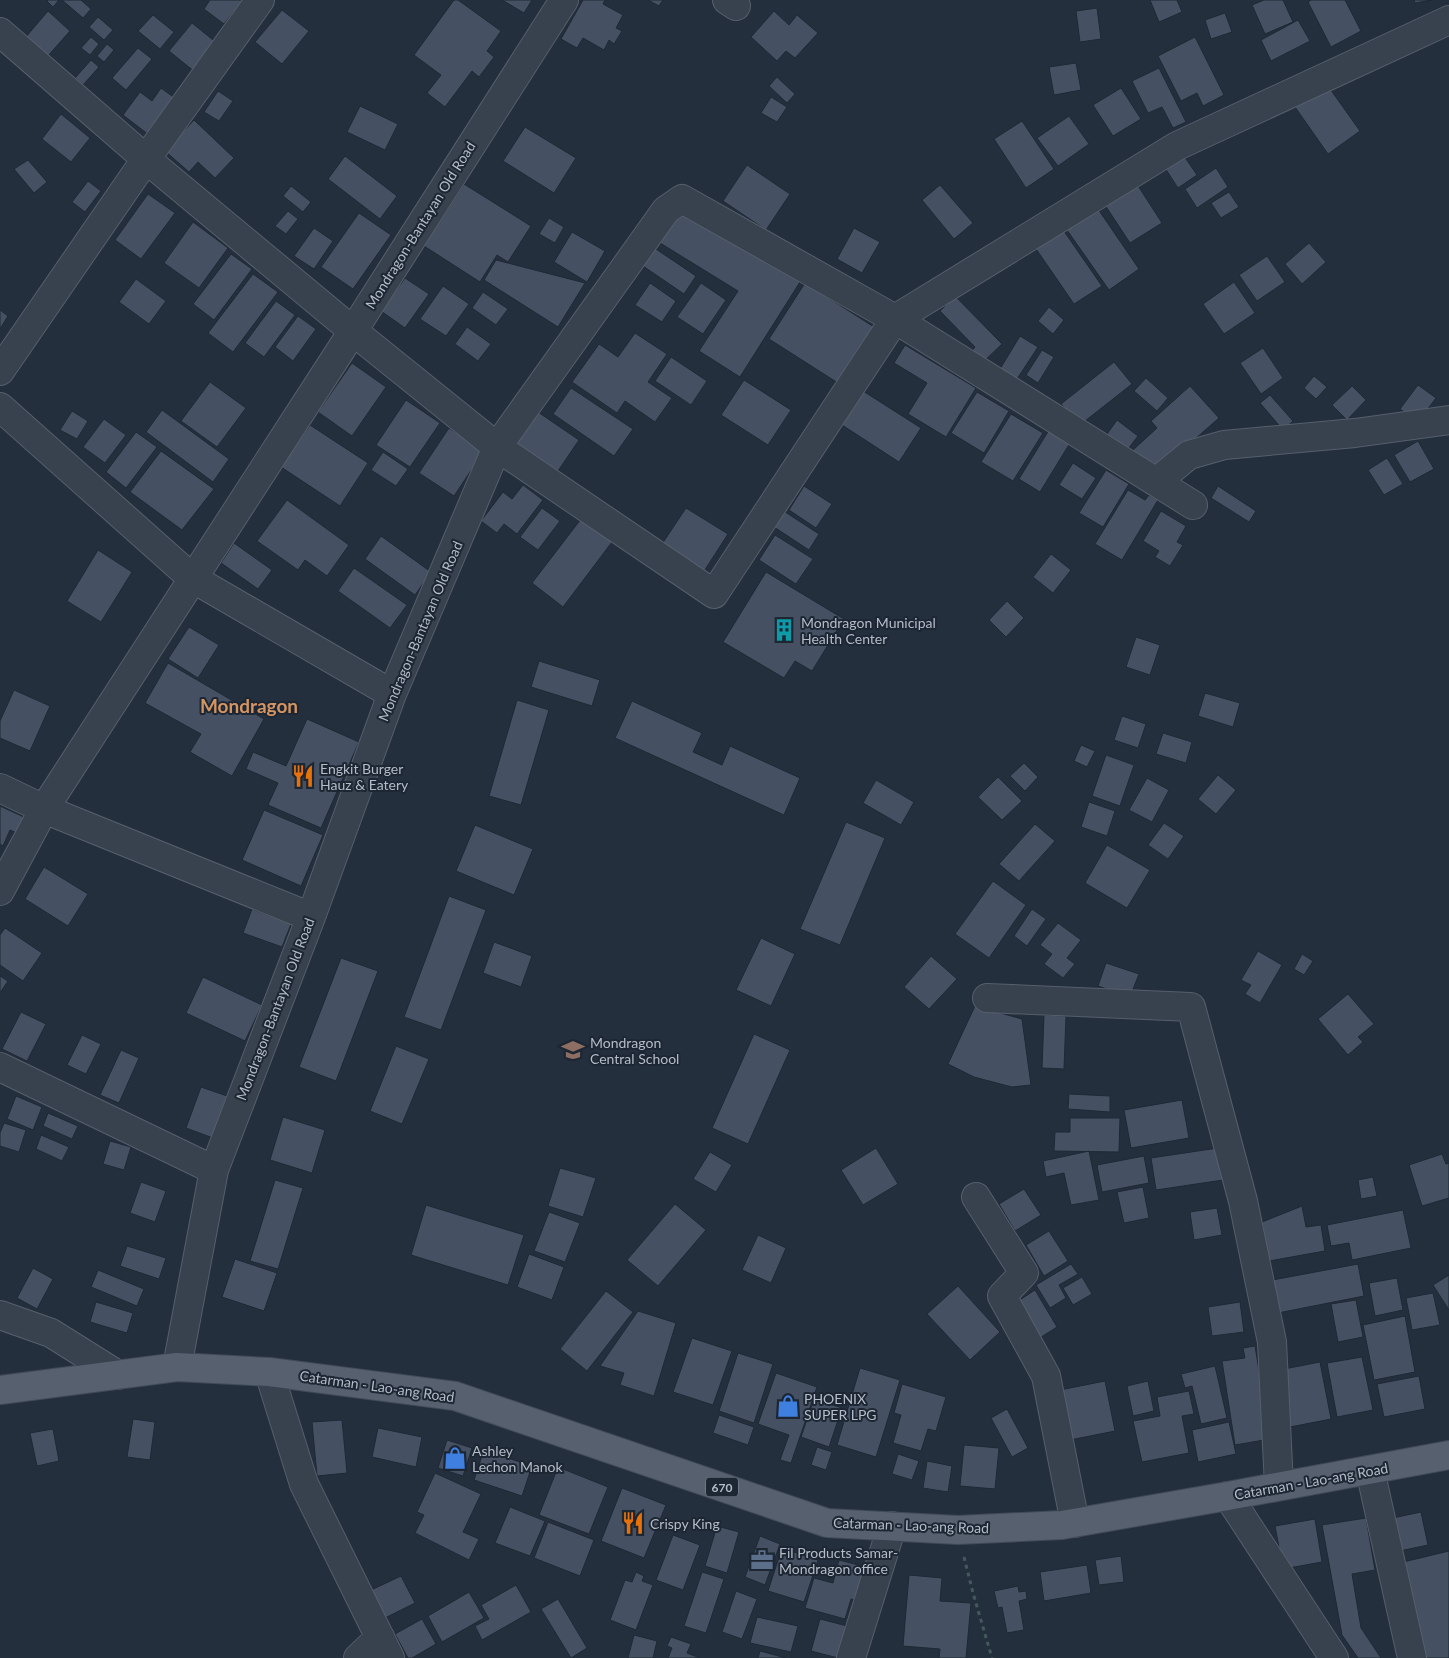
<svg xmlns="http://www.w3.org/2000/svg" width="1449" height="1658" viewBox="0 0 1449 1658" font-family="Lato,sans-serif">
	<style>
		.building { fill: #455162; stroke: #1f2835 }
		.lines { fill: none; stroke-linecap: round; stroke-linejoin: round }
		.minor-casing { stroke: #565f6c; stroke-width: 30 }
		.major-casing { stroke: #414a57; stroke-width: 30 }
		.path { stroke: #44595c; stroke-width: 3; stroke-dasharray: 4 4; stroke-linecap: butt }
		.minor { stroke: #38414e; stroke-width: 28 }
		.major { stroke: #56606e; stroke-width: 28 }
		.labels { text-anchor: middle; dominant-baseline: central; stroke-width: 4; stroke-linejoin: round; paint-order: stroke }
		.shield { fill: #1d2633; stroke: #878f9c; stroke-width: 1 }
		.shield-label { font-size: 12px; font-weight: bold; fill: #b4bcc9 }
		.street-label { font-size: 14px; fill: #b4bcc9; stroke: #1d2633 }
		.poi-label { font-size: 14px; fill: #b4bcc9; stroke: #1d2633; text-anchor: start }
		.district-label { font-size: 19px; font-weight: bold; fill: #d59563; stroke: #1d2633 }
	</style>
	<rect width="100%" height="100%" fill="#242f3e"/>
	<path class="building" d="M48,0H59L53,7L47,1Z
		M62,0H81L91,9L83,18Z
		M210,0H243L224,24L204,9Z
		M454,0H458L501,31L487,51L494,57L479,77L472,71L445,107L427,93L441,75L414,55Z
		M502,0H532L524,13Z
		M583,0H605L603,4L623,15L616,28L622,31L614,44L609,40L604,50L583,38L577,48L561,39Z
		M648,0H663L659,6Z
		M1150,0H1177L1182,12L1159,22Z
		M1264,0H1283L1293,22L1265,34L1252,5Z
		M1311,0H1345L1361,31L1331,47L1308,2Z
		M1414,0H1432L1415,3Z
		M1097,8L1101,39L1080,42L1076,11Z
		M282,10L309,31L282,64L255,42Z
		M48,11L70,31L47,57L25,38Z
		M774,11L789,25L797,15L818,33L795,58L786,51L777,61L751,37Z
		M1225,13L1232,32L1211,39L1205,20Z
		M153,15L174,32L160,49L138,31Z
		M98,17L113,30L104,40L89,27Z
		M1298,20L1310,41L1271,61L1261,40Z
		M192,23L218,44L195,72L169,51Z
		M91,37L99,44L90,55L81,48Z
		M1195,37L1224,95L1203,106L1197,93L1181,101L1158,56Z
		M107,44L114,50L104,62L97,56Z
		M138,48L152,59L126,90L112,78Z
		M91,60L99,67L83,85L75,78Z
		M1076,63L1081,90L1054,95L1049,67Z
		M1159,68L1186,122L1173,128L1162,107L1148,113L1132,81Z
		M777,77L795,94L787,103L769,86Z
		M1328,86L1360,131L1328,154L1295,107Z
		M161,88L176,99L149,135L123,115L140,92L152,101Z
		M1121,88L1141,119L1113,136L1093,105Z
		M218,91L233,101L219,121L204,112Z
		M771,97L787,107L777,122L761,113Z
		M360,106L398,124L385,150L347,132Z
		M61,114L90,138L71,162L42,139Z
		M1069,116L1089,144L1058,166L1037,138Z
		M194,120L234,158L215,178L198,162L189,172L165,151Z
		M1022,121L1054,169L1026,188L994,139Z
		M525,127L576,158L554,193L503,161Z
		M345,156L397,196L380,219L328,179Z
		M1184,156L1197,175L1178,188L1165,168Z
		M28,160L47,182L34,193L14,169Z
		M747,165L790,194L766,230L723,201Z
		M1216,168L1228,187L1197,208L1185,189Z
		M1133,178L1162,223L1130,243L1101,199Z
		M88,181L101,191L85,212L72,202Z
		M464,184L531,226L508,262L497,255L480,282L424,246Z
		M940,185L973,223L954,239L922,200Z
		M291,186L311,202L303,212L283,196Z
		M1229,192L1239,207L1221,218L1211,203Z
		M148,194L175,213L141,259L115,240Z
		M682,208L800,282L740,377L699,351L738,291L660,243Z
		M1098,209L1139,269L1109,290L1067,230Z
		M288,211L298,219L286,234L275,226Z
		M359,213L391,235L353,289L321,267Z
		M549,218L564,227L555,243L539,234Z
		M193,222L228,248L199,288L164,263Z
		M1059,224L1102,286L1074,304L1032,243Z
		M314,228L333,241L314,269L294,256Z
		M854,228L880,242L862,273L837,259Z
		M572,232L605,251L587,282L554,262Z
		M1309,243L1326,262L1302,284L1285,264Z
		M653,247L696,276L684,294L640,264Z
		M231,254L252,269L214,320L193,304Z
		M1267,256L1285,282L1257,301L1239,275Z
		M496,260L585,283L558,327L484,280Z
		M253,274L278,292L233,352L208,333Z
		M405,278L429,294L405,328L381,311Z
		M136,279L166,301L149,324L119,302Z
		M1234,282L1255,313L1224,334L1203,304Z
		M650,283L676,301L662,322L635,305Z
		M701,283L726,300L703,334L677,317Z
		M805,283L874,327L838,383L769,339Z
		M443,286L469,304L446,336L420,319Z
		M483,292L508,309L496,325L472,308Z
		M955,296L1002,344L980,365L969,354L975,347L940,311Z
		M276,301L295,315L264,357L245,343Z
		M1049,307L1064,320L1053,334L1038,321Z
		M0,310L8,316L0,329Z
		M298,316L316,329L293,361L275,347Z
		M467,327L491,344L478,361L455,344Z
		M635,333L667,354L648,382L672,398L655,422L625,401L617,413L572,382L599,344L618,357Z
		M1020,336L1038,347L1017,379L1000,369Z
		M905,345L976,388L946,437L908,414L927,383L894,363Z
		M1263,348L1283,378L1261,394L1240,363Z
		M1042,350L1054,357L1038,383L1026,375Z
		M671,357L707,381L691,405L655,381Z
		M1114,362L1132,384L1080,425L1061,404Z
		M352,363L386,387L352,436L318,412Z
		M1314,376L1327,387L1316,399L1304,388Z
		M1146,378L1168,398L1157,411L1134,391Z
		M744,380L791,410L768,445L721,415Z
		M210,382L246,408L217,447L181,421Z
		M1418,385L1436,398L1418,422L1400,409Z
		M1190,386L1219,418L1155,474L1133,450L1157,428L1151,421Z
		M1352,386L1366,400L1347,420L1332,405Z
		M571,388L633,429L614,456L553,414Z
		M863,391L921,428L899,462L842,425Z
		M977,392L1009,411L984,453L951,433Z
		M1270,395L1293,421L1283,430L1260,403Z
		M406,400L440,423L410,467L376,445Z
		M162,410L229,459L213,482L146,432Z
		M535,410L579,440L558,471L513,441Z
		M72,411L88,421L77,439L60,430Z
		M1011,414L1043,433L1013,481L981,462Z
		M104,419L126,435L105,463L83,447Z
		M1117,420L1138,436L1125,453L1105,437Z
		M310,425L368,463L340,506L281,467Z
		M449,428L484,451L454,496L419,473Z
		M1049,430L1070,443L1040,492L1019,479Z
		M136,432L157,447L126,488L106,472Z
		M1418,441L1434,469L1410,482L1394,455Z
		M161,451L214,489L182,530L130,492Z
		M383,452L408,469L396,486L371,470Z
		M1387,458L1403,484L1384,495L1368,470Z
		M1073,463L1096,478L1082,499L1059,485Z
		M1106,470L1129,484L1103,527L1079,513Z
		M523,485L543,500L517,534L504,524L497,533L481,521L503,492L512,499Z
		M804,486L832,504L816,528L789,510Z
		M1218,486L1256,511L1249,522L1211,498Z
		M1128,490L1145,500L1149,495L1158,500L1122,560L1095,544Z
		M287,500L349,545L327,576L305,560L298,570L257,541Z
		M542,508L560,521L538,550L520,537Z
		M686,508L728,534L701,576L658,550Z
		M779,508L819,534L809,550L768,523Z
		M1161,511L1186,526L1177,542L1183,545L1170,566L1155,557L1159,551L1143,541Z
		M581,519L612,542L563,607L532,583Z
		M775,535L813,559L796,584L759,560Z
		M381,536L431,572L415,595L365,559Z
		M234,543L272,570L258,589L221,563Z
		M98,550L132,572L101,622L67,601Z
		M1051,554L1071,570L1053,593L1033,577Z
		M354,568L407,605L390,628L338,591Z
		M766,572L844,619L812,671L795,661L784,678L723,642Z
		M1007,601L1024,618L1006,637L989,620Z
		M189,627L219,645L198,678L168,659Z
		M1136,637L1160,645L1150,675L1126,667Z
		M539,661L600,680L592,706L531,687Z
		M168,663L264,719L232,776L190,752L201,734L145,703Z
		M14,690L50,706L30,751L0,738V721Z
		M1205,693L1240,703L1233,727L1198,716Z
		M517,700L549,710L521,805L489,796Z
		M632,701L702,733L693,752L722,765L730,746L800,778L784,815L615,738Z
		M1122,716L1146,724L1138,748L1114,740Z
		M307,719L359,742L321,828L268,805L278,783L246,769L253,752L286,766Z
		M1163,733L1192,742L1186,763L1156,754Z
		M1081,745L1095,751L1087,767L1074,761Z
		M1106,755L1134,765L1120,806L1092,796Z
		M1024,763L1038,777L1025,791L1010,776Z
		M1218,775L1236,790L1216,814L1198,799Z
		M998,777L1022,801L1002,820L978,797Z
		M1147,778L1169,790L1152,822L1129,810Z
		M876,780L914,802L901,825L863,803Z
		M1089,802L1115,811L1107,836L1081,827Z
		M0,806L26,818L19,834L10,830L3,846L0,844Z
		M264,810L323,835L301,886L242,860Z
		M846,822L885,838L840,945L800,929Z
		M1164,823L1184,836L1168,859L1148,845Z
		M1035,824L1055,841L1019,881L999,864Z
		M475,825L533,849L514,895L456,871Z
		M1107,845L1150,870L1127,908L1085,883Z
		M44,867L88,894L68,926L25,899Z
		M993,881L1026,905L989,958L955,934Z
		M449,896L486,910L441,1030L404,1017Z
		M252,909L291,924L282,947L243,933Z
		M1032,909L1046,919L1027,946L1014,936Z
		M1058,923L1081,940L1067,958L1075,964L1063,978L1044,964L1052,954L1040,945Z
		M5,928L42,953L23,981L0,965V935Z
		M761,938L795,954L771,1006L736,990Z
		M494,942L532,956L521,987L483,973Z
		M1258,951L1282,965L1260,1003L1245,994L1251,985L1241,980Z
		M1302,954L1313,961L1304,975L1294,969Z
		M931,956L957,979L929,1009L904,987Z
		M341,958L378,971L336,1081L299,1067Z
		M1106,963L1139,974L1130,997L1098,986Z
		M0,976L8,981L0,993Z
		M203,977L262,1005L245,1041L186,1013Z
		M1348,994L1374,1024L1358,1037L1363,1042L1348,1055L1318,1019Z
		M975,1006L1022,1019L1031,1085L1012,1087L974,1077L948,1064Z
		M21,1012L46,1024L27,1061L2,1049Z
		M1044,1015L1066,1016L1064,1069L1042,1068Z
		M754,1034L790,1050L748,1144L712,1128Z
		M82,1035L101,1044L86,1074L67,1065Z
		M396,1046L429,1059L402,1124L370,1111Z
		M121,1050L139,1058L119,1103L100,1095Z
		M201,1087L227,1096L213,1138L186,1128Z
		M1069,1094L1110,1096V1112L1068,1109Z
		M16,1096L42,1107L33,1130L7,1119Z
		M1182,1100L1189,1138L1131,1148L1124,1110Z
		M48,1113L78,1126L72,1139L43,1126Z
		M283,1117L325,1130L312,1173L270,1160Z
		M1070,1118H1120L1119,1152L1054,1151L1055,1132H1070Z
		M4,1123L26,1130L19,1152L0,1146V1133Z
		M41,1135L69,1147L62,1161L36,1149Z
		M110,1141L131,1147L124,1170L103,1164Z
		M876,1148L898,1184L863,1205L841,1170Z
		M1218,1148L1223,1180L1156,1190L1151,1158Z
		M1089,1151L1099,1200L1071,1205L1064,1173L1046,1177L1043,1161Z
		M710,1152L732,1165L716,1192L693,1179Z
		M1442,1154L1446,1164L1449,1163V1198L1422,1206L1409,1165Z
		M1144,1156L1149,1183L1102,1192L1097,1165Z
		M560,1168L596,1178L583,1217L548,1206Z
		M1373,1177L1377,1196L1361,1199L1358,1180Z
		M275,1180L303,1188L278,1269L250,1261Z
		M141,1182L166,1191L155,1222L130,1213Z
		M1143,1187L1149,1218L1124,1223L1117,1192Z
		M1024,1189L1041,1215L1015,1231L999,1204Z
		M675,1204L706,1230L658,1286L627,1260Z
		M426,1205L524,1235L508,1285L411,1255Z
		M1302,1206L1306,1227L1321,1225L1325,1251L1269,1261L1262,1222Z
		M1217,1208L1222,1235L1194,1240L1190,1212Z
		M1403,1210L1411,1248L1352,1260L1349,1243L1331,1246L1327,1225Z
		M549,1212L580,1223L565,1262L534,1251Z
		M1049,1231L1068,1261L1044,1276L1026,1245Z
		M758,1235L786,1248L771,1283L742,1270Z
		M127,1246L166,1258L159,1279L120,1266Z
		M529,1254L564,1267L552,1300L517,1287Z
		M235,1259L277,1273L264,1311L222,1297Z
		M1071,1264L1078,1274L1059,1285L1066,1298L1050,1308L1036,1285Z
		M1358,1264L1364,1296L1273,1314L1267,1281Z
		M33,1268L53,1279L37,1309L17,1298Z
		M98,1270L144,1289L137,1306L91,1287Z
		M1449,1275V1310L1433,1285Z
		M1082,1277L1092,1294L1073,1305L1063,1288Z
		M1397,1278L1403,1310L1375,1316L1369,1283Z
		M958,1286L1000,1332L970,1360L927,1314Z
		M1035,1290L1057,1327L1035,1341L1012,1305Z
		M606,1291L633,1312L587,1371L560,1349Z
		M1433,1293L1440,1325L1412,1330L1406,1298Z
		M1356,1300L1363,1337L1338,1342L1331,1304Z
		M96,1302L133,1313L127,1333L90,1322Z
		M1240,1302L1244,1332L1212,1336L1208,1307Z
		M638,1311L676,1323L654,1396L620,1385L624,1373L600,1366Z
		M1405,1316L1415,1372L1374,1380L1363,1325Z
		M692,1338L732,1351L713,1405L673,1392Z
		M1255,1346L1270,1439L1235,1445L1222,1361L1245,1358L1243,1348Z
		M738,1353L773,1364L754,1423L719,1411Z
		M1362,1357L1373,1410L1337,1417L1327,1363Z
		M1320,1362L1331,1419L1290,1427L1279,1370Z
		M1215,1366L1227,1418L1201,1424L1192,1386L1185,1388L1181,1374Z
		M860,1368L900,1380L876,1457L837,1445Z
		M776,1373L817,1387L791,1463L780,1460L789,1435L758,1424Z
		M1419,1376L1425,1409L1384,1417L1377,1384Z
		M1105,1381L1115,1431L1065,1441L1060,1390Z
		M1148,1381L1154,1411L1133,1416L1127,1386Z
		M902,1384L946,1397L936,1431L928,1429L921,1451L893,1443L901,1415L894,1413Z
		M1189,1391L1194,1414L1182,1416L1189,1453L1142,1462L1133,1421L1160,1416L1157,1397Z
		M814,1399L842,1408L829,1447L801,1437Z
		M1007,1409L1028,1448L1012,1457L991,1418Z
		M719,1415L754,1427L748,1445L713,1433Z
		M133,1419L155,1422L150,1460L127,1457Z
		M342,1420L347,1473L317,1476L312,1422Z
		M1229,1422L1236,1454L1198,1462L1192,1430Z
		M378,1428L422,1437L416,1467L372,1457Z
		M53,1429L59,1461L37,1466L30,1433Z
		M447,1440L472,1448L463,1476L438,1468Z
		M964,1445L999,1448L995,1489L960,1486Z
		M817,1447L832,1452L826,1470L811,1465Z
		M484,1450L532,1466L522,1496L474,1480Z
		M898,1454L919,1461L912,1480L892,1474Z
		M927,1461L952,1466L948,1492L923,1488Z
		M558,1467L608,1487L589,1534L539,1515Z
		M435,1473L481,1494L463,1532L479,1539L469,1560L415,1533L424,1515L417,1512Z
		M622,1488L666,1505L644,1558L601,1541Z
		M510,1507L545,1521L530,1556L495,1543Z
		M1421,1512L1428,1545L1395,1552L1388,1519Z
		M1366,1518L1375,1570L1352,1574L1361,1628L1381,1658H1358L1342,1635L1322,1525Z
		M1315,1519L1322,1562L1283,1569L1275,1526Z
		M548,1522L594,1540L580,1576L534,1558Z
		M717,1526L739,1532L727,1573L705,1566Z
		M673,1535L700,1545L683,1590L656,1580Z
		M760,1536L780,1544L765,1585L745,1577Z
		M782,1548L818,1560L804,1602L768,1591Z
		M1449,1551V1658H1423L1399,1563Z
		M1121,1556L1124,1582L1099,1585L1095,1560Z
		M839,1560L870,1568L861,1601L851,1599L845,1619L805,1608L814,1578L833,1583Z
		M1087,1565L1091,1593L1044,1601L1040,1572Z
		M636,1572L644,1576L642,1581L653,1585L636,1630L610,1620L625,1580L632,1582Z
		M702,1572L724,1579L706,1633L684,1626Z
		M909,1575L942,1578L940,1601L971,1603L966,1658H939L940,1649L903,1646Z
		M401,1576L415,1603L383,1619L369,1591Z
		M516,1585L531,1612L482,1640L475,1626L489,1619L481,1605Z
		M1018,1586L1019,1592L1026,1591L1027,1599L1019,1601L1024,1630L1007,1633L1002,1607L998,1608L994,1591Z
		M736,1591L757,1599L742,1639L722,1632Z
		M469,1592L484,1618L442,1642L428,1616Z
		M558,1599L587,1648L571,1658L541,1609Z
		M757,1617L798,1626L791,1652L750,1643Z
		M422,1619L436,1644L412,1658H408L395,1634Z
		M820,1619L847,1626L838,1658L811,1651Z
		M634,1635L657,1641L653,1658H628Z
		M671,1637L691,1644L687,1653L700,1658H668L672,1648L667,1646Z
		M760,1651L786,1658H758Z"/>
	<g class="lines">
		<defs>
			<path id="minor" d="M727,0L736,6
				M0,32L146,159L353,331L44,809L0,891
				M0,371L146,159L260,0
				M0,407L192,578L392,694
				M1156,482L1189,455L1224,445L1355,433L1449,420
				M1193,505L895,319L682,199L666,210L497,447L714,594L895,319L1177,146L1449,20
				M0,788L44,809L311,917
				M987,998L1191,1007L1243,1201L1272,1342L1279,1486
				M0,1067L214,1170
				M976,1197L1024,1273L1002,1296L1046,1376L1075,1523
				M0,1315L51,1333L118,1375
				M177,1367L214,1170L311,917L392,694L497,447L353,331L564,0
				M269,1372L304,1484L390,1658
				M1370,1470L1412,1658
				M1228,1496L1334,1658
				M358,1658L380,1637
				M851,1658L892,1526"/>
			<path id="major" d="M0,1390L177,1367L269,1372L455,1396L827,1523L958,1530L1062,1525L1228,1496L1449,1455"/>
		</defs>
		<use href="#minor" class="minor-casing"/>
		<use href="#major" class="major-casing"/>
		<path class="path" d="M964,1557L973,1593L992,1658"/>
		<use href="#minor" class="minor"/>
		<use href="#major" class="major"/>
	</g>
	<defs>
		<symbol id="building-bare" viewBox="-9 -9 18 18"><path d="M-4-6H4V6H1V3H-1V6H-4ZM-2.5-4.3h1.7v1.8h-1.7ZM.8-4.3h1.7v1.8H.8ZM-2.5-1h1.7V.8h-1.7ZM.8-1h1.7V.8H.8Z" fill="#0f9aa8" stroke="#1d2633" stroke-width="2.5" paint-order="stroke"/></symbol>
		<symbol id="restaurant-bare" viewBox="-9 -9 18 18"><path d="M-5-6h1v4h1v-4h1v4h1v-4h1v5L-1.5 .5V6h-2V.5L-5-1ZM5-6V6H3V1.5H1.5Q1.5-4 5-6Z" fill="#e8710a" stroke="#1d2633" stroke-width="2.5" paint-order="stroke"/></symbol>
		<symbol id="school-bare" viewBox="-9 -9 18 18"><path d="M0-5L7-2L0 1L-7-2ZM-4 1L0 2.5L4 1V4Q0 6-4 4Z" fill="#8d6e63" stroke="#1d2633" stroke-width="2.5" paint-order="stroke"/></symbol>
		<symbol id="shop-bare" viewBox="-9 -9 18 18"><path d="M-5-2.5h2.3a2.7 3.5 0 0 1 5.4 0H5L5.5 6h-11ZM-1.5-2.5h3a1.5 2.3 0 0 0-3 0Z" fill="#3f7fe0" stroke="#1d2633" stroke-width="2.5" paint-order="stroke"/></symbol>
		<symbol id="office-bare" viewBox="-9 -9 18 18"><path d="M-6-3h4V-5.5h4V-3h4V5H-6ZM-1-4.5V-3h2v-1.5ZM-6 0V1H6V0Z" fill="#5c6f8a" stroke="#1d2633" stroke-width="2.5" paint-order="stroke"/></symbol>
	</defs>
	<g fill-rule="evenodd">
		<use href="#building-bare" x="768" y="614" width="32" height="32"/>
		<use href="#restaurant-bare" x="287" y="760" width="32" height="32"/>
		<use href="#school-bare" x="557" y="1034" width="32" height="32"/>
		<use href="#shop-bare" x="772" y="1390" width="32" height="32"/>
		<use href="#shop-bare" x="439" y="1442" width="32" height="32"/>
		<use href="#restaurant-bare" x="617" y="1507" width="32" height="32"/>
		<use href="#office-bare" x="746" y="1544" width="32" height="32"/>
	</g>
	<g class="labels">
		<rect class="shield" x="706" y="1477.5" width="32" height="19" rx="4"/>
		<g class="shield-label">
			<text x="722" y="1487">670</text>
		</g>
		<g class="street-label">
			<text transform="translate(420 225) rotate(-58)">Mondragon-Bantayan Old Road</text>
			<text transform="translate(420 631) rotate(-67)">Mondragon-Bantayan Old Road</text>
			<text transform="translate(275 1009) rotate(-69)">Mondragon-Bantayan Old Road</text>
			<text transform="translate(377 1386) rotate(8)">Catarman - Lao-ang Road</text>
			<text transform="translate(1311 1481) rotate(-10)">Catarman - Lao-ang Road</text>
			<text transform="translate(911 1525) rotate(2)">Catarman - Lao-ang Road</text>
		</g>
		<g class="poi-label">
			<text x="801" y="622">Mondragon Municipal<tspan x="801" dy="16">Health Center</tspan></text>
			<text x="320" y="768">Engkit Burger<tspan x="320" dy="16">Hauz &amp; Eatery</tspan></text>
			<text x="590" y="1042">Mondragon<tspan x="590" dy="16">Central School</tspan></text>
			<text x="804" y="1398">PHOENIX<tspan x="804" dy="16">SUPER LPG</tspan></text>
			<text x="472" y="1450">Ashley<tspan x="472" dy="16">Lechon Manok</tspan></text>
			<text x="650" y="1523">Crispy King</text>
			<text x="779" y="1552">Fil Products Samar-<tspan x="779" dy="16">Mondragon office</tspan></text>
		</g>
		<g class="district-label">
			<text x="249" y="705">Mondragon</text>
		</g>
	</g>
</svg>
